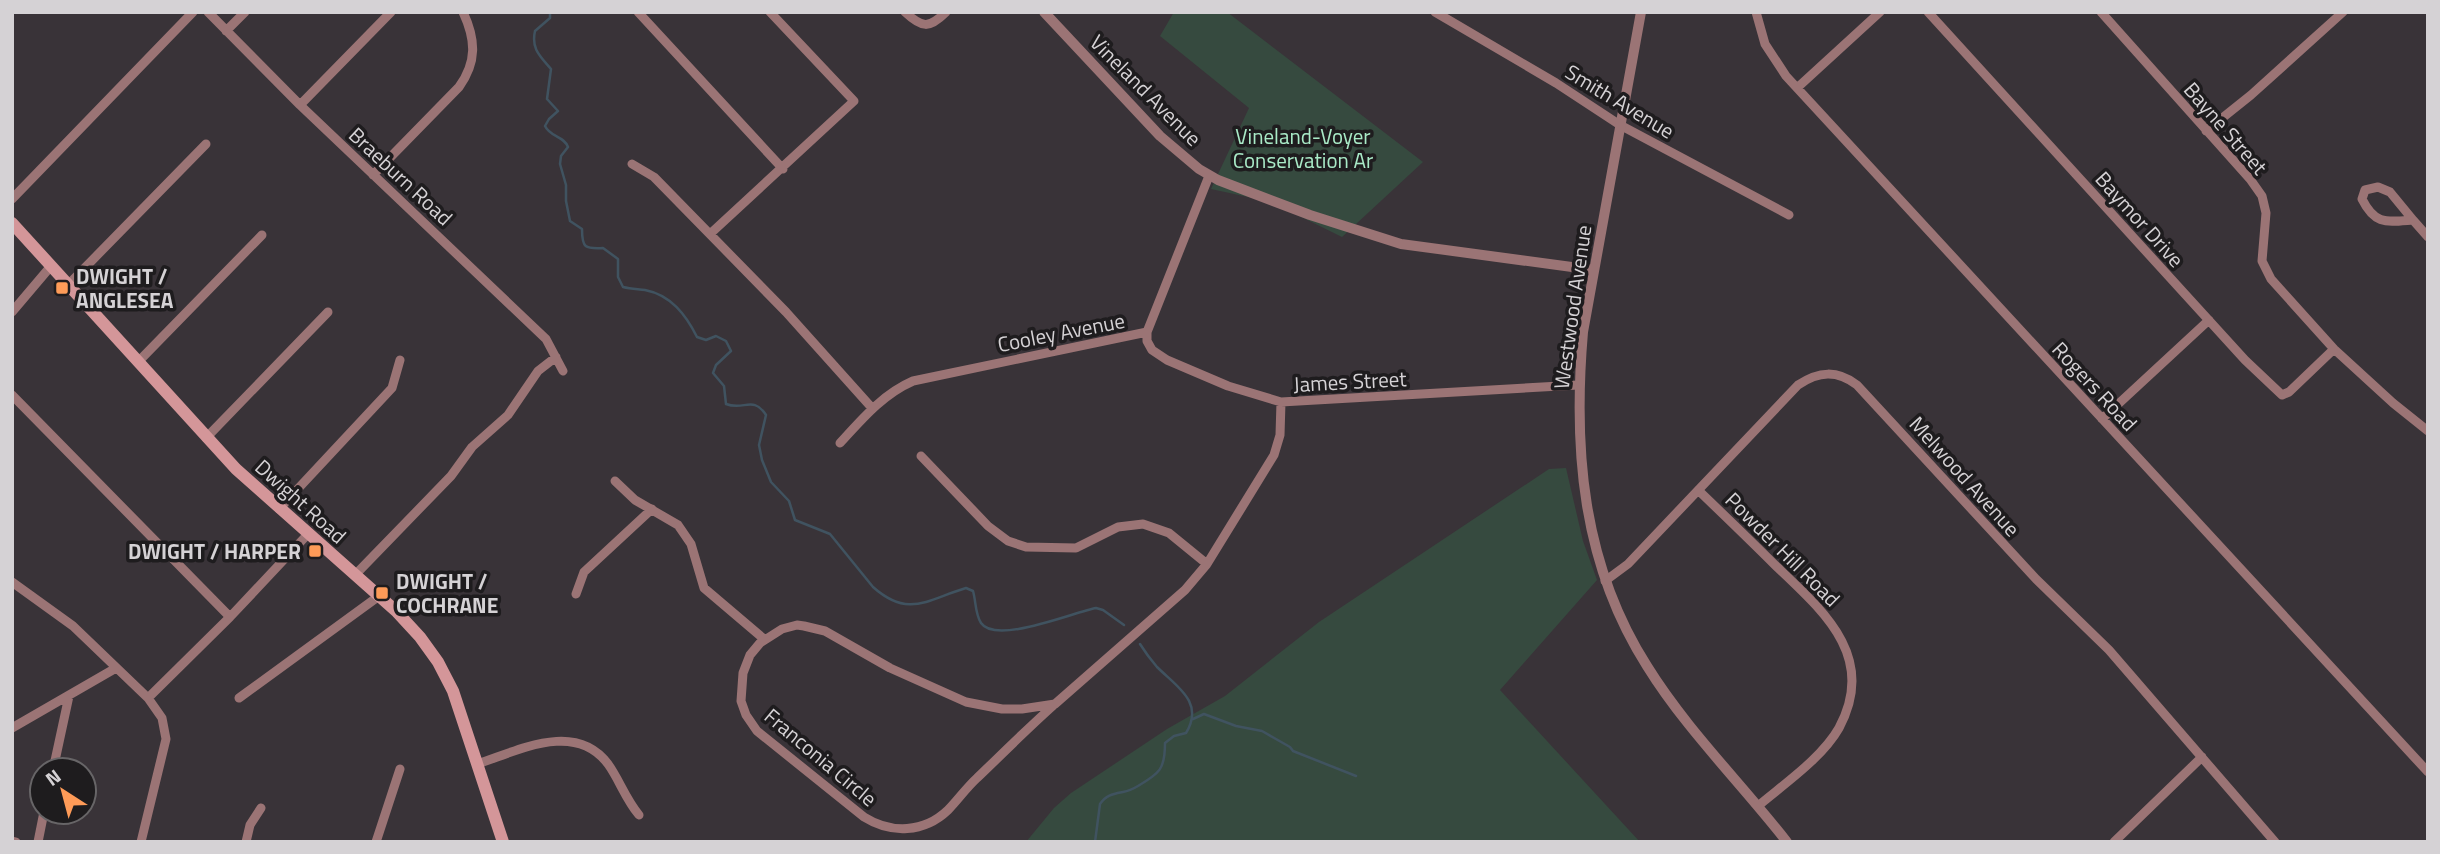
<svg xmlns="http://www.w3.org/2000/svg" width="2440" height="854" viewBox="0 0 2440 854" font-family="'Titillium Web',sans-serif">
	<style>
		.green { fill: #364a3f }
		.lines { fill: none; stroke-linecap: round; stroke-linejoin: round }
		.stream { stroke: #405360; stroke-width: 2.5 }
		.minor { stroke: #9b7475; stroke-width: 9 }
		.tertiary { stroke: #9b7475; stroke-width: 10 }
		.secondary { stroke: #d49699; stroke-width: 12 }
		.poi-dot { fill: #fe9b58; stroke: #1e1c1e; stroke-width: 2.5 }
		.labels { text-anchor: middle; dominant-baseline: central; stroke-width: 7; stroke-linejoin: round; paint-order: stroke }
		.street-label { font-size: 21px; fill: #d5d2d5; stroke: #1e1c1e }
		.park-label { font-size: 21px; fill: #a9eac7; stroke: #1e1c1e }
		.poi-label { font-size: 21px; font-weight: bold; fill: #d5d2d5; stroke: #1e1c1e; text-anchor: start }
	</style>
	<rect width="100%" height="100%" fill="#393338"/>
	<path class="green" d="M1174,12H1227L1423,162L1342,237L1271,202L1211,189L1249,108L1160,36Z
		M1566,468L1583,541L1597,580L1500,690L1640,842H1026L1054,808L1071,793L1167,729L1225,696L1319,622L1549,469Z"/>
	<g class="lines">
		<path class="stream" d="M550,12V18L535,31C531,49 540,56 551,69L547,99L558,111L549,119L545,126C550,137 564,136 568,147L561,156L560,164L566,185V201L570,221L582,229C582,248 585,249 603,248L618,259V277L623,287C631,289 638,289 645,290C671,295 686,315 697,337L706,340L716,336L726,341L731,351L716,365L713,373L724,386L726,404C744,411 753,395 766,415L759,445L762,460L771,482L789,501L795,520L830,534L873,587C909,619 928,599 966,588L973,591C976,601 975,614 981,623C996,645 1074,612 1096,608L1103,610L1124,625
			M1193,719L1204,714L1236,726L1262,731L1290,747L1293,751L1356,776
			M1095,842L1100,804C1106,795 1113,794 1123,792C1129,791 1133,789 1138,786C1160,773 1165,769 1165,743L1174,736L1186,733C1205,702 1176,686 1157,667C1151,660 1145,652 1140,644"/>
		<path class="minor" d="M208,12L300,105L546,339L563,371
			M638,12L783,169
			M905,12C922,28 929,29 946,12
			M1435,12L1556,83L1620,125L1789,215
			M1756,12L1765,44L1786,76L2428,772
			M1928,12L2245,360L2282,395L2289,392L2334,349
			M2101,12L2250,179L2262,196L2266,213L2262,261L2271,279L2334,349L2393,403L2428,431
			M226,31L245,12
			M1797,88L1880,12
			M300,105L391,12
			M2206,131L2251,95L2343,12
			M632,164L654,177L786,312L872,408
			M373,175L459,87C477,62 476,40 463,12
			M2378,187L2390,192L2413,220C2386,222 2375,225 2362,199L2365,190Z
			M12,199L193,12
			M2413,220L2428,237
			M710,234L854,101L770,12
			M68,285L206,144
			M12,312L51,266
			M1147,332V341L1152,350L1167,360L1228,386L1281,402L1578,385
			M138,362L262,235
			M12,395L230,617
			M2102,419L2209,320
			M206,438L328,312
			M840,443C862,419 883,394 913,381L1147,332L1209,176
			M921,456L988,526L1008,541L1026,547L1076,548L1118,527L1143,524L1169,533L1207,564
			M615,481L635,500L678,525L691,544L704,588L764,639
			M1698,490C1724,515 1750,540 1775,565C1822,610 1878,656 1839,728C1822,758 1784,784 1758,806
			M279,509L392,388L400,360
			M355,575L451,476L472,447L508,415L538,371L556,357
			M1605,581L1628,564L1798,385C1819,371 1837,370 1857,385L2036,579L2109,650L2275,842
			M12,582L73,626L148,698L162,718L166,739L141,842
			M576,594L584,572L652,509
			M148,698L230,617L308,534
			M239,698L379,596
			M1055,704C1028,728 1003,753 977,778C966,788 958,800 948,810C924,833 891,834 864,817L757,731L746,715L741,701L743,673L750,655L760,643L782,629L797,625L804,626L825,631L890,668L966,702L1002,709H1022L1055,704L1185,590L1207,564L1274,455L1280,435L1281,402
			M12,728L116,668
			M477,764C518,751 575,720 608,764C620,781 625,798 639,815
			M53,770L69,696
			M12,841L16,842
			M38,842L44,812
			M246,842L250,825L261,808
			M376,842L400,769
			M2114,842L2202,757"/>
		<path class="tertiary" d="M1044,12L1160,136L1199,169L1218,180L1310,215L1401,244L1594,270
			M1641,12L1583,332C1573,449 1582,564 1647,666C1686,729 1741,783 1787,842"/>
		<path class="secondary" d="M12,223L236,469L396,611L420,637L438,662L453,691L503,842"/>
	</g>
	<g class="poi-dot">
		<rect x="55" y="281" width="14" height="14" rx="3.5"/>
		<rect x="308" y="544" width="14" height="14" rx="3.5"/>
		<rect x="375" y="586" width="14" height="14" rx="3.5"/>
	</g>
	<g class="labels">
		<g class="street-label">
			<text transform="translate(1146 90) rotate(45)">Vineland Avenue</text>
			<text transform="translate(1620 101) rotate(31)">Smith Avenue</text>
			<text transform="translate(2226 128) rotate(49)">Bayne Street</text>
			<text transform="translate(401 176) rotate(43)">Braeburn Road</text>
			<text transform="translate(2140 219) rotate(48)">Baymor Drive</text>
			<text transform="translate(1572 307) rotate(-82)">Westwood Avenue</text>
			<text transform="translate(1061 332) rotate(-11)">Cooley Avenue</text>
			<text transform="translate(1350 381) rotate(-3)">James Street</text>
			<text transform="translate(2095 386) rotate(47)">Rogers Road</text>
			<text transform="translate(1965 476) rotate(48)">Melwood Avenue</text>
			<text transform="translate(301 501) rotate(42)">Dwight Road</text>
			<text transform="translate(1783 549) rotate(45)">Powder Hill Road</text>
			<text transform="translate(821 757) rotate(40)">Franconia Circle</text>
		</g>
		<g class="park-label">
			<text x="1303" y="136">Vineland-Voyer<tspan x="1303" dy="24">Conservation Ar</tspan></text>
		</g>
		<g class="poi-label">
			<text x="76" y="276">DWIGHT /<tspan x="76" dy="24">ANGLESEA</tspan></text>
			<text x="301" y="551" text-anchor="end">DWIGHT / HARPER</text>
			<text x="396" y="581">DWIGHT /<tspan x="396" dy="24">COCHRANE</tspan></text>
		</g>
	</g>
	<rect width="2440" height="854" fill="none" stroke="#d5d2d5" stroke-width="28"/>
	<g transform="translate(63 791) rotate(324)"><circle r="33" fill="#1e1c1e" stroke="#676567" stroke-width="2"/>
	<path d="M0-5L12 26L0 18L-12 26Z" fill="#fe9b58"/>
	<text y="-10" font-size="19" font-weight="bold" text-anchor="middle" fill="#d5d2d5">N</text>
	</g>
</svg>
